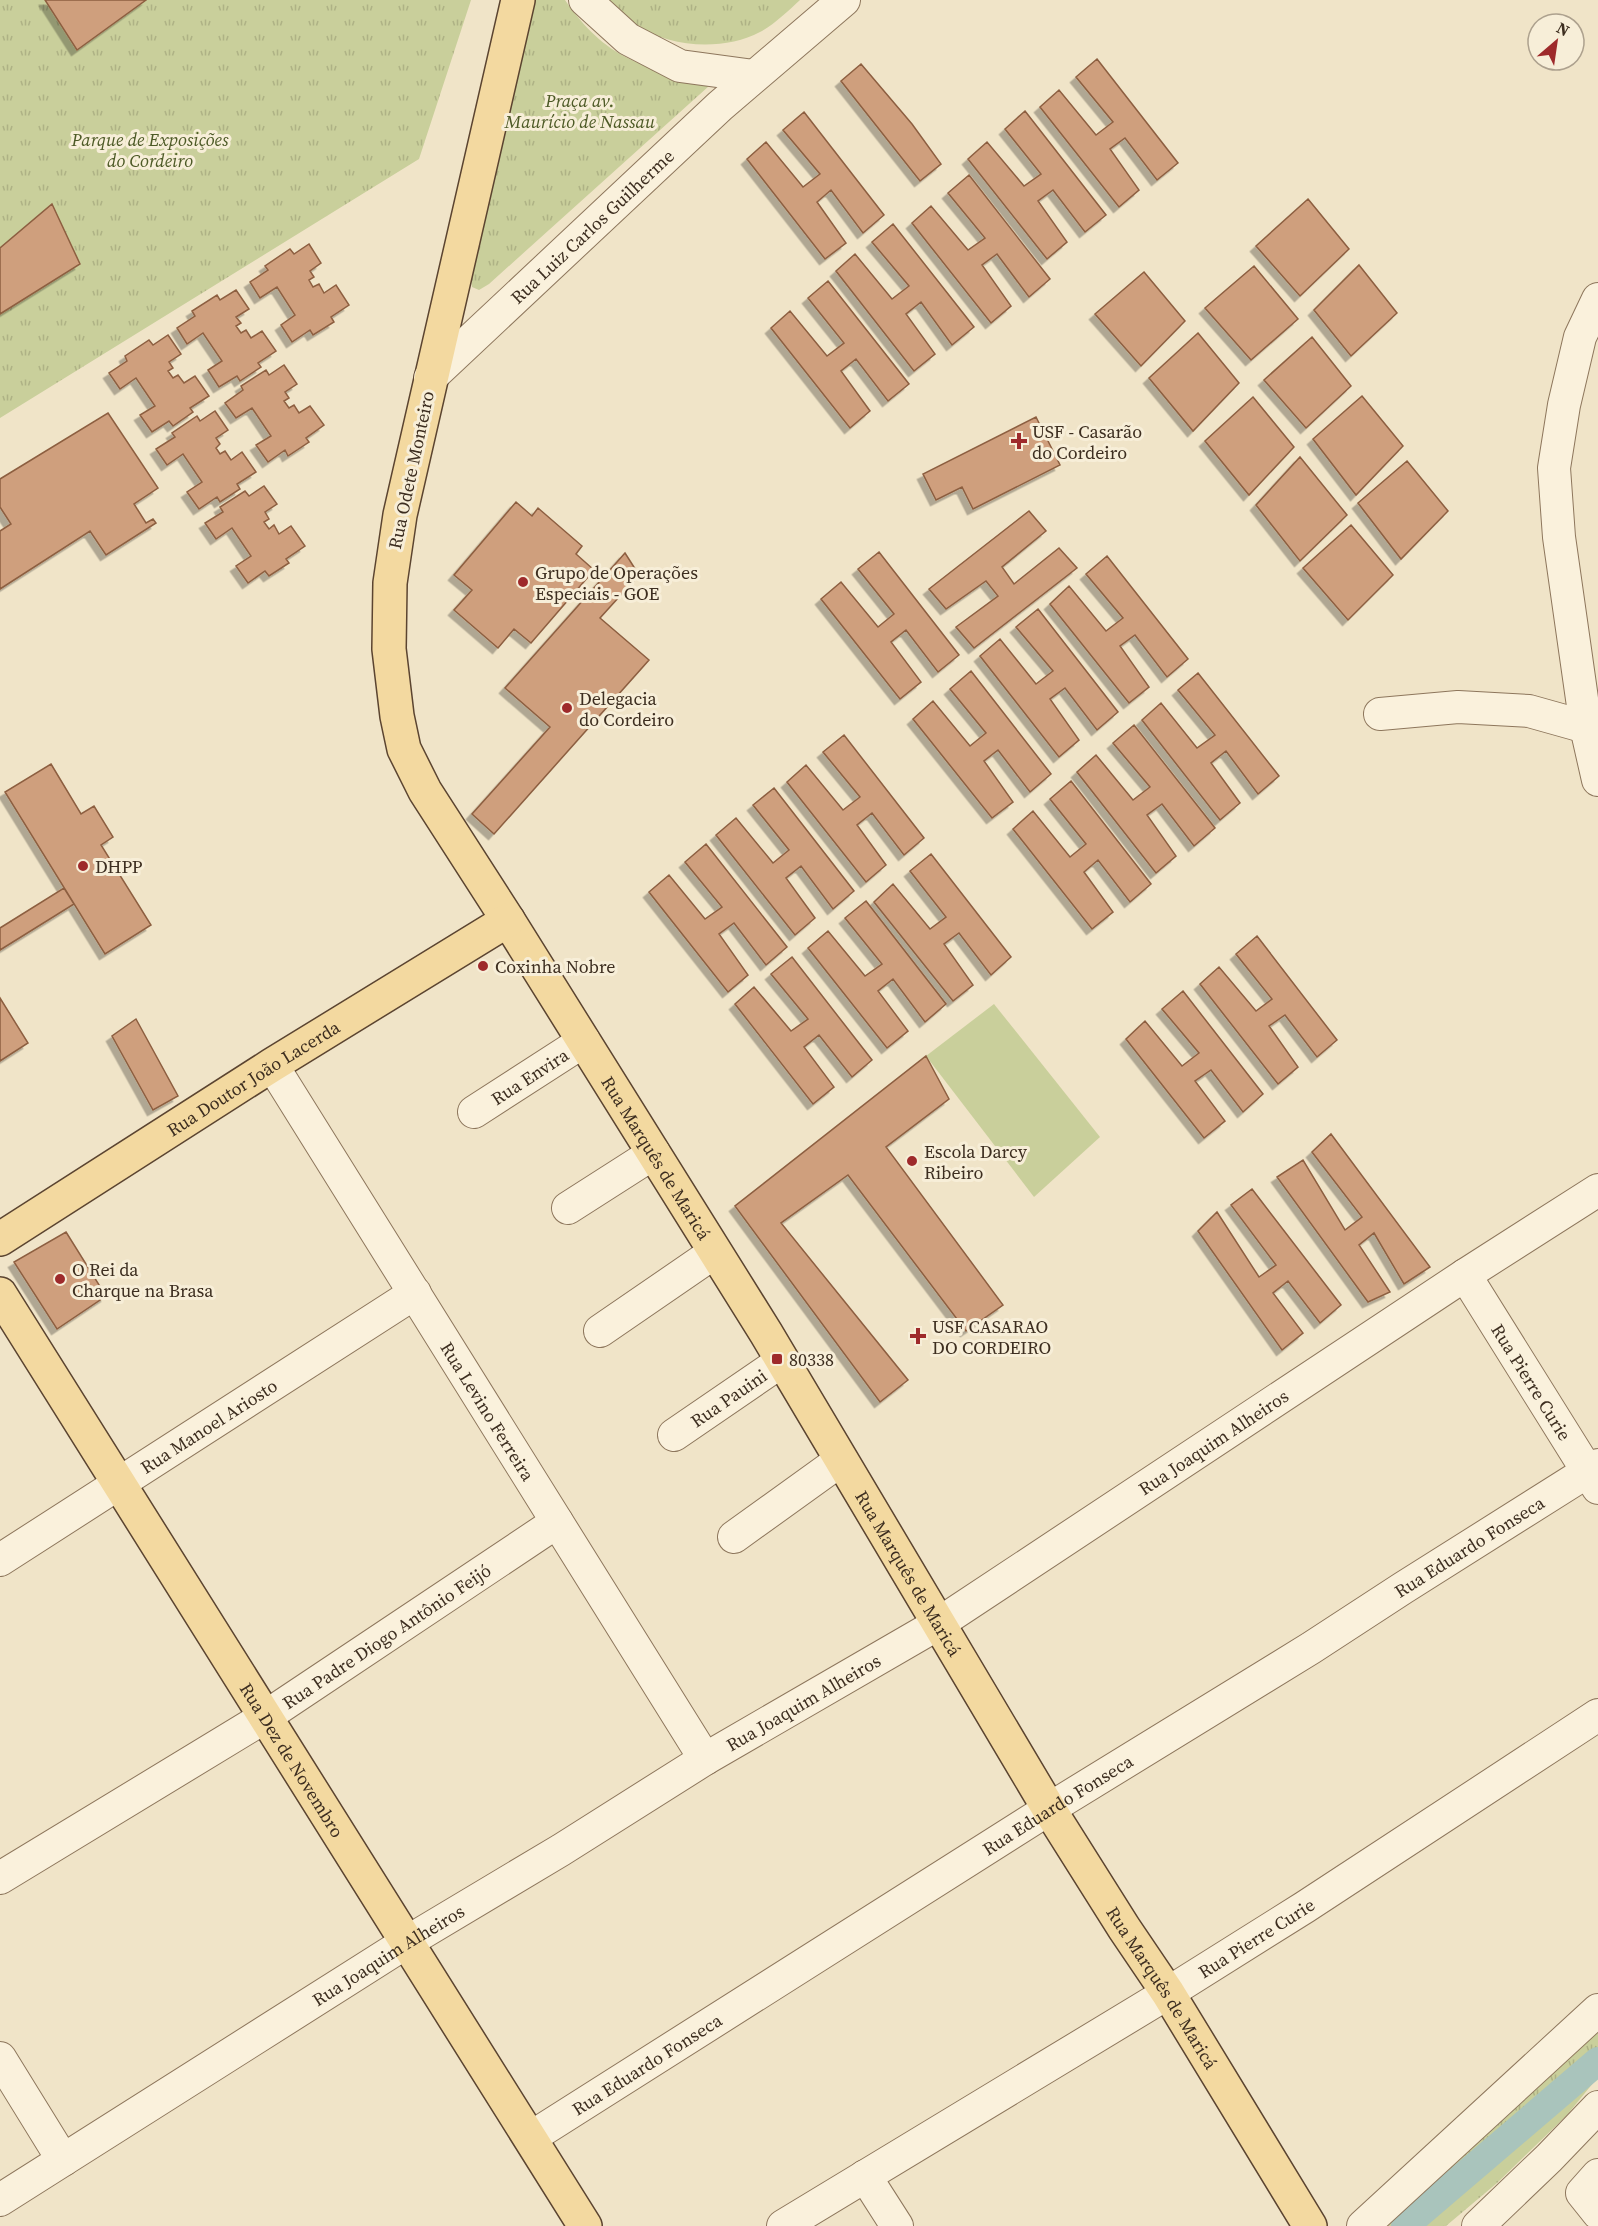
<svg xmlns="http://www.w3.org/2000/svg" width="1598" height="2226" viewBox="0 0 1598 2226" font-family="'Source Serif 4',serif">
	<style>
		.grass { fill: url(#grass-tufts) }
		.pitch { fill: #c9cf9b }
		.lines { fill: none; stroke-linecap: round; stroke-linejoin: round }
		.canal { stroke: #a9c4bc; stroke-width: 28 }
		.building { fill: #cf9f7d; stroke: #8d5f41; stroke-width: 1.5; filter: url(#shadow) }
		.minor-casing { stroke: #8d765c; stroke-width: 34 }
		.major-casing { stroke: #5b4430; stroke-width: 36 }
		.minor { stroke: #faf1dc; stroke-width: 32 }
		.major { stroke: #f3d9a0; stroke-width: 33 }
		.poi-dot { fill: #9e2a2b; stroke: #f7eed8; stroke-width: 2 }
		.labels { text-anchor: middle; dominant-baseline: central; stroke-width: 6; stroke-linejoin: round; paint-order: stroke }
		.park-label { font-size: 18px; font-style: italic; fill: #4d5a26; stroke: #f7eed8 }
		.street-label { font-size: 18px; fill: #3d2e20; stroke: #f7eed8 }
		.poi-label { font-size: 18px; fill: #3d2e20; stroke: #f7eed8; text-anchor: start }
	</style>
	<defs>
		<pattern id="grass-tufts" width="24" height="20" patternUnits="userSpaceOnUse" patternTransform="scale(1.5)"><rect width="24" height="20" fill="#c9cf9b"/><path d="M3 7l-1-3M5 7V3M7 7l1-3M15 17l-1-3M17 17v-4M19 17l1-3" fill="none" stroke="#aeb285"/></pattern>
		<filter id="shadow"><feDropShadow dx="-5.5" dy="5.5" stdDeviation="0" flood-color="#0004"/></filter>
	</defs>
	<rect width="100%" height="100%" fill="#f0e4c8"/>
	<path class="grass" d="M0,0H471L419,159L0,418Z
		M534,0H565C606,59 641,67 708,82L709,86L489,284L479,290L472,287L471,280Z
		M608,0H800C788,11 775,24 760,32C724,51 670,48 636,25C625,18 617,9 608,0Z
		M1598,2026V2077L1567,2115L1497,2183L1446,2226H1370Z"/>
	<path class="pitch" d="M994,1004L1100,1137L1034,1197L926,1056Z"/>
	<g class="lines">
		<path class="canal" d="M1405,2226L1598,2061"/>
	</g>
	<path class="building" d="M45,0H146L77,50Z
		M1097,59L1178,163L1157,180L1125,138L1110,149L1139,190L1119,207L1040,107L1059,90L1096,135L1113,122L1076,77Z
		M861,64L912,124L941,164L920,181L841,81Z
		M1025,111L1106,215L1085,232L1053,190L1038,201L1067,242L1047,259L968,159L987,142L1024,186L1041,174L1005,129Z
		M804,112L884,215L863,233L831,190L817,202L846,243L825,259L747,159L766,142L803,187L820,174L783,130Z
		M969,175L1050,279L1029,297L997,254L982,265L1011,306L991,323L912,223L931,206L968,250L985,238L948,193Z
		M1308,199L1349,249L1300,296L1256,246Z
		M52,204L80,264L0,314V248Z
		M893,224L974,327L952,345L921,302L906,314L935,354L914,371L836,271L855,254L892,299L909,286L872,242Z
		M309,244L321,263L310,271L314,277L309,280L313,287L319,284L324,293L336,285L349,305L331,317L334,322L313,335L310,330L292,342L281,325L295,315L277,287L260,298L250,282L268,270L265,266L290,249L294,254Z
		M1359,265L1397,313L1351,356L1314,310Z
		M1254,266L1298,319L1251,360L1205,308Z
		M1144,272L1185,321L1141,366L1095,314Z
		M828,281L909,384L888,401L856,359L841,371L870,411L850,428L771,328L790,311L827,356L844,343L808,298Z
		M236,290L249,309L236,317L241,323L236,326L241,333L246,330L251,338L262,331L276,351L258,363L261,367L240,381L237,376L219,387L208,370L222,361L203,333L187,344L177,328L195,316L192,311L217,295L220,300Z
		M1198,333L1239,383L1193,431L1149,378Z
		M168,335L181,354L169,362L173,368L168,371L173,378L178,375L184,383L195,376L209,396L190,408L193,412L173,426L169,421L152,432L140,415L155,406L136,378L120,389L109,373L127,361L125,356L149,340L153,345Z
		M1312,337L1351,386L1306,428L1264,380Z
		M284,365L297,384L285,392L289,398L284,401L289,408L294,405L299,413L310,406L324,425L306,438L309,442L288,456L285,450L268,462L256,445L271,436L252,408L236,418L225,403L243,390L241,386L266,370L269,375Z
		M1362,396L1403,446L1356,495L1313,439Z
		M1253,397L1294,447L1249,495L1205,441Z
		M215,411L228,430L216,438L220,444L216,448L220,454L225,451L231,460L242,452L256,472L237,484L240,489L220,502L217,497L199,509L187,492L202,482L183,454L167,465L156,449L175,437L172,433L197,416L200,421Z
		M108,413L158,488L134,504L146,523L153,519L156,523L106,555L90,531L0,589V531L11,524L0,507V479Z
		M1036,417L1060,465L973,509L962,487L936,500L923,474Z
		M1300,457L1347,515L1300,561L1256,505Z
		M1407,461L1448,511L1401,559L1358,503Z
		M264,486L277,504L265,512L269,519L264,522L269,529L274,525L279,534L291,526L305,546L286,559L289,563L269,576L265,571L248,583L236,566L251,556L232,528L216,539L205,523L223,512L220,507L245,491L249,496Z
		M516,502L532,516L538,508L582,546L576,554L594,570L531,643L514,629L498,648L454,610L472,590L454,575Z
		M1029,511L1046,531L1002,567L1014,584L1059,548L1077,568L974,648L956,627L998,596L986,581L946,609L929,589Z
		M1351,525L1393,575L1348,620L1303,568Z
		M879,552L959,655L938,672L906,630L891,642L921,682L900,699L821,599L841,582L878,627L894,614L858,569Z
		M625,553L639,575L600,618L649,660L494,834L472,814L550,727L505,688Z
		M1107,556L1188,659L1167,677L1135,635L1120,646L1149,687L1129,703L1050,604L1069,586L1106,631L1123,618L1086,574Z
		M1038,609L1118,712L1097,730L1065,688L1050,699L1079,740L1059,757L980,656L1000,639L1036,684L1053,671L1016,627Z
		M971,671L1051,774L1030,792L998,750L984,761L1013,802L992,818L913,719L933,701L970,746L986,733L950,689Z
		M1198,673L1279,776L1258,794L1226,751L1211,763L1240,803L1220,820L1142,720L1161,703L1197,748L1215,735L1178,690Z
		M1134,725L1215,828L1194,846L1162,804L1147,815L1176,856L1156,873L1077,772L1096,755L1133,800L1150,787L1113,743Z
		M844,735L924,838L904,855L872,813L857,825L886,865L866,882L787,782L806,765L843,810L860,797L823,752Z
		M51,764L81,814L94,806L113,837L101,845L151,925L105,954L5,792Z
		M1071,781L1151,884L1130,902L1098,860L1084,872L1113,912L1092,929L1013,829L1033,811L1070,857L1086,844L1050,799Z
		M774,788L854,891L833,909L801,866L786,878L815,918L795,935L716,835L736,818L773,863L789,850L753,805Z
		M706,844L787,947L766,965L734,923L719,934L748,975L728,992L649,892L669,875L705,919L722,907L685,862Z
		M931,854L1011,957L991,975L959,933L944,944L973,985L953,1001L874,902L893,884L930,929L946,917L910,871Z
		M64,888L74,904L0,950V928Z
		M866,901L946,1004L925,1022L893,979L878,991L908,1031L887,1048L808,948L828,931L865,976L882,964L845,918Z
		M1257,936L1337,1040L1317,1057L1285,1015L1269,1026L1298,1067L1278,1084L1200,984L1219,967L1256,1011L1272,999L1236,954Z
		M792,957L872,1060L852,1077L819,1035L804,1047L834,1087L813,1104L735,1004L754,987L791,1031L808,1019L771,974Z
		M1183,991L1263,1094L1243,1112L1211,1070L1195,1081L1225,1121L1204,1138L1126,1039L1145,1021L1182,1066L1199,1053L1162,1009Z
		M0,998L28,1043L0,1061Z
		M136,1019L178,1096L153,1110L112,1036Z
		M926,1056L949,1099L886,1147L1003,1305L966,1331L848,1175L781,1223L908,1380L880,1402L735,1206Z
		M1331,1134L1430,1267L1404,1284L1374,1233L1359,1245L1390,1292L1368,1302L1277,1177L1303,1160L1345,1230L1362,1217L1312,1152Z
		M1252,1189L1341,1305L1320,1323L1288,1281L1273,1293L1303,1333L1282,1350L1198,1231L1217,1212L1259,1277L1276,1265L1231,1205Z
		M66,1232L106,1296L57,1329L14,1262Z"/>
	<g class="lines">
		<defs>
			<g id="minor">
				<path d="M585,0L628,39L680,66L754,76"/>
				<path d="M1598,299L1580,337L1564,405L1554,468L1559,537L1586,727L1598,780"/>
				<path id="s1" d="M430,378L720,106L844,0"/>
				<path d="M1380,714L1458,707L1529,711L1586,727"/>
				<path id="s2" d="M272,1065L705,1759"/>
				<path id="s3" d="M474,1112L584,1041"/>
				<path d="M568,1208L654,1153"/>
				<path id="s4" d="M1465,1275L1598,1488"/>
				<path d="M600,1331L715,1252"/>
				<path id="s5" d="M674,1435L782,1361"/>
				<path d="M734,1537L841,1460"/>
				<path id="s6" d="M0,1560L415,1293"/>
				<path id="s7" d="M0,1878L265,1717L557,1522"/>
				<path d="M0,2058L63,2160"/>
				<path id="s8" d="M530,2138L1049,1809L1311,1648L1403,1588L1598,1465"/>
				<path d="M1598,2175L1582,2193L1598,2213"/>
				<path d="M865,2176L897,2226"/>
				<path id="s9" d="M0,2200L407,1942L561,1850L705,1759L938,1624L1465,1275L1598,1190"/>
				<path id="s10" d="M783,2226L1168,1993L1305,1907L1598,1715"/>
				<path d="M1363,2226L1598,2010"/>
				<path d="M1478,2226L1549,2158L1598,2107"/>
			</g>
			<g id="major">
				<path id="s11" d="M518,0L400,515L390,583L389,649L397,716L404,749L425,791L508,920L766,1333L1049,1809L1124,1928L1168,1993L1310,2226"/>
				<path id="s12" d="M0,1239L272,1065L508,920"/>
				<path id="s13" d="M0,1294L585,2226"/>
			</g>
		</defs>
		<use href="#minor" class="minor-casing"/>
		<use href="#major" class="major-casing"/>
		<use href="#minor" class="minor"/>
		<use href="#major" class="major"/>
	</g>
	<g class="poi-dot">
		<path d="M1016 432h6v6h6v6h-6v6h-6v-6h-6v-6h6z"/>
		<circle cx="523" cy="582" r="6"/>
		<circle cx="567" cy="708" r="6"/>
		<circle cx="83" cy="866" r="6"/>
		<circle cx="483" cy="966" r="6"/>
		<circle cx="912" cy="1161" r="6"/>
		<circle cx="60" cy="1279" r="6"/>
		<path d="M915 1327h6v6h6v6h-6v6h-6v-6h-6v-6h6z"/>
		<rect x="771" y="1353" width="12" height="12" rx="3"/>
	</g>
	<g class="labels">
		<g class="park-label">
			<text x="580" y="100">Praça av.<tspan x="580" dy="21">Maurício de Nassau</tspan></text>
			<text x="150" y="139">Parque de Exposições<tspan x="150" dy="21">do Cordeiro</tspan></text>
		</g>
		<g class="street-label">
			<text stroke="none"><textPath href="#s1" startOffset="222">Rua Luiz Carlos Guilherme</textPath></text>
			<text transform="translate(411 470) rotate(-78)">Rua Odete Monteiro</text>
			<text stroke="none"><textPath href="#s3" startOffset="66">Rua Envira</textPath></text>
			<text stroke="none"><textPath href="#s12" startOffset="300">Rua Doutor João Lacerda</textPath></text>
			<text stroke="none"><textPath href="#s11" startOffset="1245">Rua Marquês de Maricá</textPath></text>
			<text stroke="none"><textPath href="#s4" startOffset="126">Rua Pierre Curie</textPath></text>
			<text stroke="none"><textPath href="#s5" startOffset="66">Rua Pauini</textPath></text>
			<text stroke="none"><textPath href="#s2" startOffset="408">Rua Levino Ferreira</textPath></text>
			<text stroke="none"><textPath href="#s6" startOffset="248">Rua Manoel Ariosto</textPath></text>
			<text stroke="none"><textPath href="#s9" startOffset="1431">Rua Joaquim Alheiros</textPath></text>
			<text stroke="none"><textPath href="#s8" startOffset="1110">Rua Eduardo Fonseca</textPath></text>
			<text stroke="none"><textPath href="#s11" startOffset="1731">Rua Marquês de Maricá</textPath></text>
			<text stroke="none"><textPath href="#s7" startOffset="456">Rua Padre Diogo Antônio Feijó</textPath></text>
			<text stroke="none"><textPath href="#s9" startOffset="945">Rua Joaquim Alheiros</textPath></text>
			<text stroke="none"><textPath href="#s13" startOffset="550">Rua Dez de Novembro</textPath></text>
			<text stroke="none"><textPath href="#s8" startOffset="624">Rua Eduardo Fonseca</textPath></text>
			<text stroke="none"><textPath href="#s10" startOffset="554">Rua Pierre Curie</textPath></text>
			<text stroke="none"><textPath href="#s9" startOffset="459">Rua Joaquim Alheiros</textPath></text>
			<text stroke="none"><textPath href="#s11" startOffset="2217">Rua Marquês de Maricá</textPath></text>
			<text stroke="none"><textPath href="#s8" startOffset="138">Rua Eduardo Fonseca</textPath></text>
		</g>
		<g class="poi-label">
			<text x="1032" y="431">USF - Casarão<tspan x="1032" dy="21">do Cordeiro</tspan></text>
			<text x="535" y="572">Grupo de Operações<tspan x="535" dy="21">Especiais - GOE</tspan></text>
			<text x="579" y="698">Delegacia<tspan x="579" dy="21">do Cordeiro</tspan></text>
			<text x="95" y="866">DHPP</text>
			<text x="495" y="966">Coxinha Nobre</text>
			<text x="924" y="1151">Escola Darcy<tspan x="924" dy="21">Ribeiro</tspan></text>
			<text x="72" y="1269">O Rei da<tspan x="72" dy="21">Charque na Brasa</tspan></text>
			<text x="932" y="1326">USF CASARAO<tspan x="932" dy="21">DO CORDEIRO</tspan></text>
			<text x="789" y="1359">80338</text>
		</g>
	</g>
	<g transform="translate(1556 42) rotate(29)"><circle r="28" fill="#f7eed8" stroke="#ada18e" stroke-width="1.5"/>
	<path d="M0-4.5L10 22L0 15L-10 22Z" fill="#9e2a2b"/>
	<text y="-9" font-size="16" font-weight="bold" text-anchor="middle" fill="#3d2e20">N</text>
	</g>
</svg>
